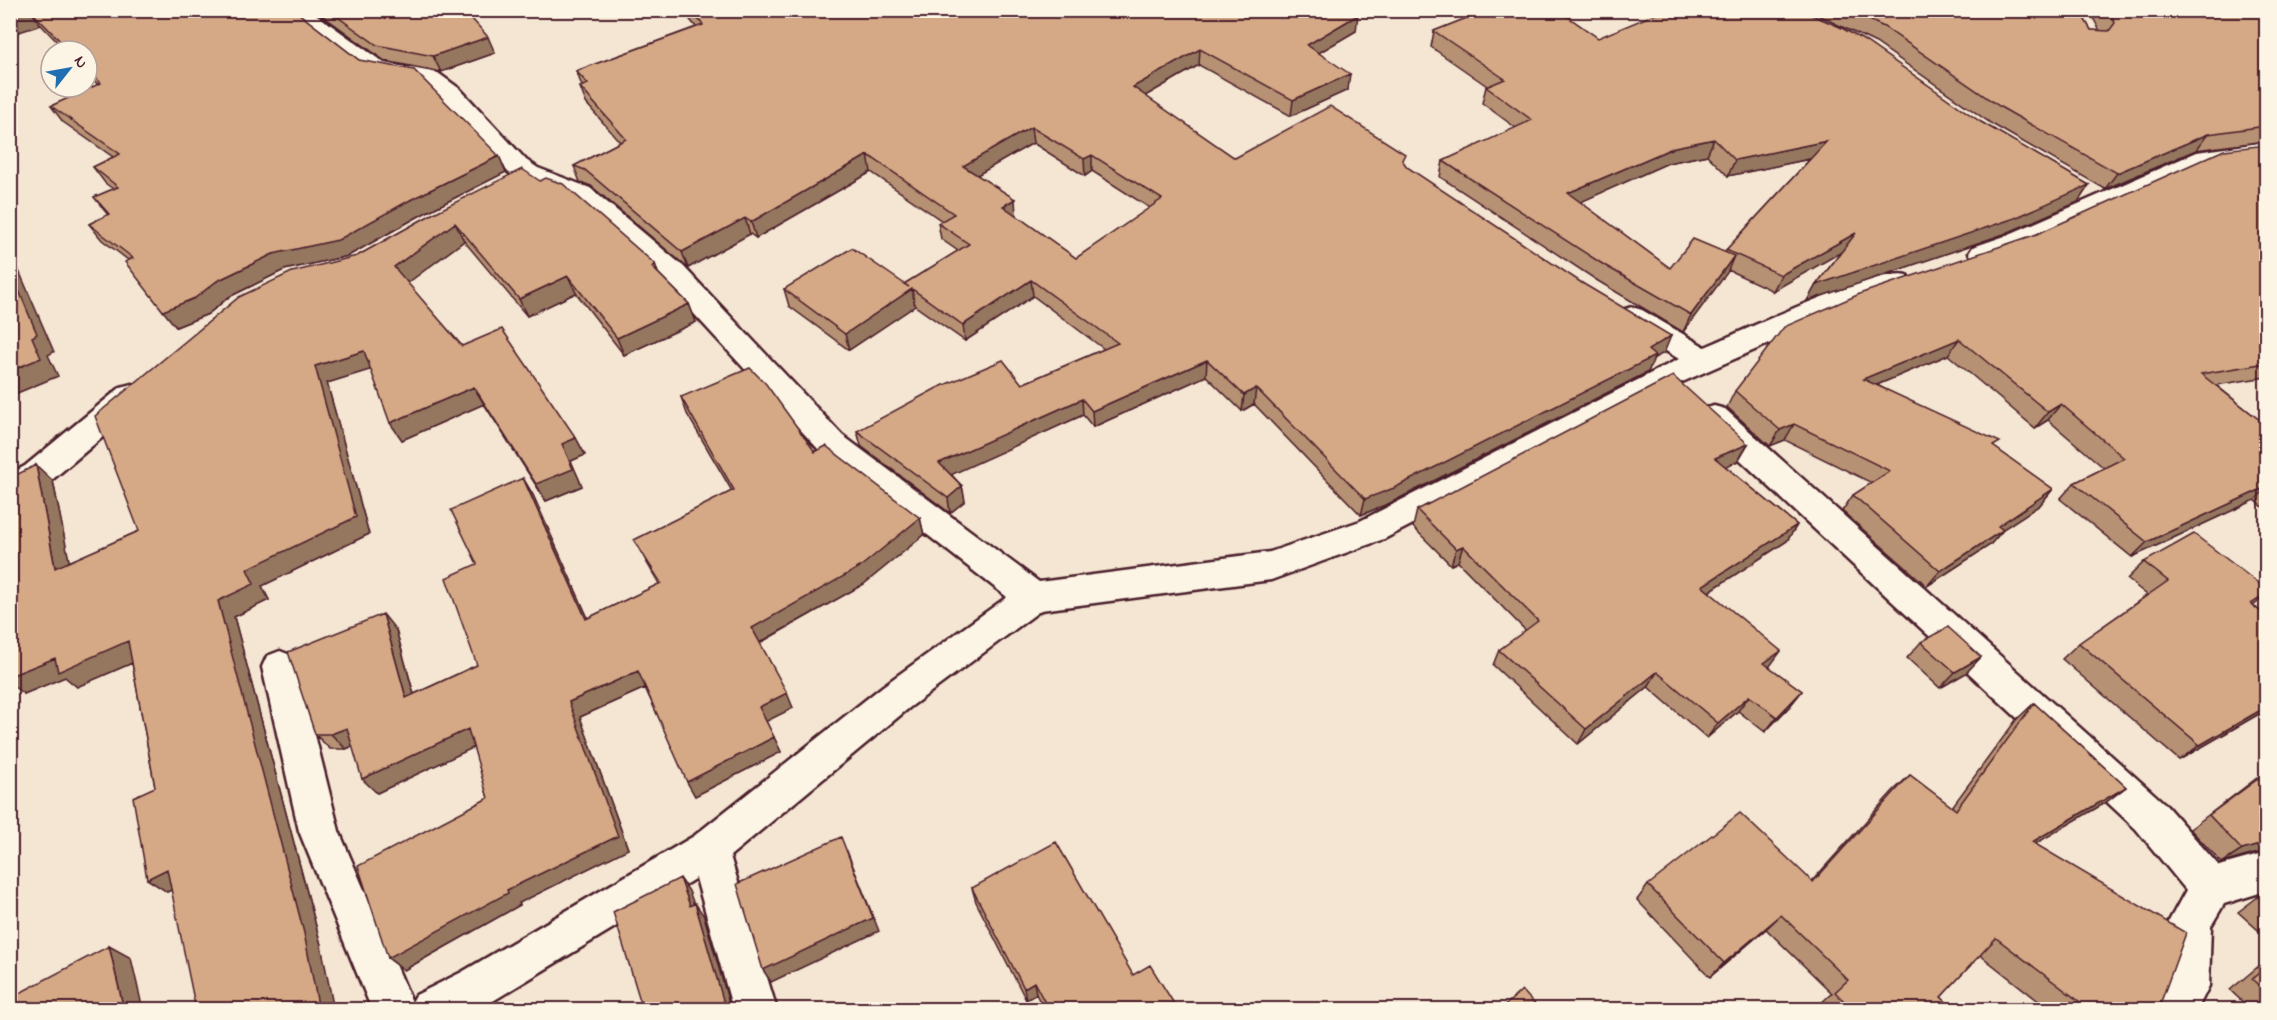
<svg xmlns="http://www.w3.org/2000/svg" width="2277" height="1020" viewBox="0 0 2277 1020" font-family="'Indie Flower',sans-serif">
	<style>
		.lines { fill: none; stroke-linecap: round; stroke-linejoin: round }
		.minor-casing { stroke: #4a1f2b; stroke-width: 5 }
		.minor { fill: #fcf5e5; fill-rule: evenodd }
		.wall { fill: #b79173; stroke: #4a1f2b; stroke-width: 1.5; fill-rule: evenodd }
		.shaded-wall { fill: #95765e; stroke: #4a1f2b; stroke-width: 1.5 }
		.building { fill: #d5a986; stroke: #4a1f2b; stroke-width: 1.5; fill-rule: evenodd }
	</style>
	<rect width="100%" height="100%" fill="#f4e6d2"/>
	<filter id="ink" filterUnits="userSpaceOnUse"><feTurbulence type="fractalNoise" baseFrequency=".0167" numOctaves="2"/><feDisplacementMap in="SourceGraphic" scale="12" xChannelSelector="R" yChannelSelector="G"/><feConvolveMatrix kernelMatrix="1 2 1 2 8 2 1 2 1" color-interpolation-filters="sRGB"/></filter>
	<g filter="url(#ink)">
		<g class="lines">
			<defs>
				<path id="minor" d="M284,10H310L384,63L438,73L460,89L526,160L538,168L590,188L683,266L842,435L1039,582L1270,552L1360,521L1679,359L1622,324L1618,317L1622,310L1632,307L1642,310L1705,347C1741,332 1877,267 1907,275L1911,282L1907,289L1852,307L1680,383L1545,456L1384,539L1271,580L1041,610L909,708L730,856L777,1010H733L696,878L478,1010H372L299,831L262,667L267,656L280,651L293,656L298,667L339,831L412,1002L416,995L462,972L694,836L883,686L1007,597L820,451L663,280L572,200L520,180L508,172L442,99L423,84L369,74Z
					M2266,142V157C2249,160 2229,159 2211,164C2163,178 2012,270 1973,259L1969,253L1973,247L2005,236L2197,152Z
					M132,384L143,387L147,395L143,403L47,484L10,501V474L25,466L121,387Z
					M1714,406L1725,409L2164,803L2219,866L2266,853V891L2224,904L2211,926L2209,986L2197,1010H2151L2166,981L2169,921L2186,890L2136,829L1703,425L1698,417L1703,409Z"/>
			</defs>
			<use href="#minor" class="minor-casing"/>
			<use href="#minor" class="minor"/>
		</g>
		<path class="wall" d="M10,10H294L359,60L499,156L506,172L421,215L348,256L284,270L229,297L208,314L176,327L128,260L102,240L89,224L108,215L94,197L113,189L105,183L93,167L113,157L63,122L51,106L98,85L87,73V51H66L41,25Z
			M315,10H464L495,53L441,72L385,61Z
			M682,10H1348L1356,31L1318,53L1348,90L1291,116L1199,65L1145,96L1235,158L1403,162L1407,167L1664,353L1654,358L1648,372L1390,503L1361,515L1254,404L1242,411L1206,376L1093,427L1083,415L951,474L962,486L965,501L950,513L861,446L857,431L1022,384L1104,349L1033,296L965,341L915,306L849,350L789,306L784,289L904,284L958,251L941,239L938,223L942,221L871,172L756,238L750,234L688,268L591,186L580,182L574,166L620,142L586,103L580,87L582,86L576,71L696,27ZM1033,143L1085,176L1092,171L1150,208L1076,258L1016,216L977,175Z
			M1463,10H1558L1598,38L1981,122L2089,185L2078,202L2004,234L1807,301L1816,285L1841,252L1773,291L1728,270L1683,332L1598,281L1440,177L1443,161L1516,128L1482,103L1486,87L1487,86L1431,47L1434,31L1472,16ZM1707,155L1728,176L1810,159L1726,250L1725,253L1670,268L1580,202L1668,163Z
			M1807,10H2079L2091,30L2100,31L2089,10H2266V141L2196,150L2105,189L1992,124L1876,43Z
			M2266,145V377L2216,385L2266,425V509H2265L2255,500L2132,557L2060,499L2074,483L2104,468L2048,420L2035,428L1948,355L1877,385L1995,448L2053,489L2040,505L2002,529L2003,530L1990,545L1927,586L1842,511L1853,495L1872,483L1785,440L1770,446L1727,407L1735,391L2037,234Z
			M434,213L655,264L658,273L689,304L696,322L624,355L576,293L527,316L464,241L407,283L462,346L576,438L585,455L571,461L582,486L546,501L484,404L402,440L371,369L327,383L369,534L262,586L269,600L234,617L321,945L171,890L167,892L155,787L132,663L77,687L65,677L24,694L53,481L69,562L139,531L357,256Z
			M681,397L815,452L920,518L924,535L864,584L760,643L793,708L766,721L781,752L695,796L645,688L580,717L628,849L519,903L520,905L404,970L388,958L488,798L474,747L377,793L353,746L346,749H330L315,734L396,630L414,694L477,665V564L523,478L533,495L588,618L659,584L643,556L634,540L732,491L687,414Z
			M1738,461L1725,466L1797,525L1787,541L1709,591L1769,667L1802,691L1790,706L1765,732L1738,711L1707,738L1648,687L1578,744L1493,665L1499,650L1526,631L1458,562L1451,565L1413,527L1417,510Z
			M2144,562L2254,606L2266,616V710L2179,760L2062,659L2079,643L2147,595L2127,579Z
			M1921,642L1981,657L1966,673L1940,688L1907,658Z
			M2034,703L2126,787L2105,803L2036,843L2158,1010H2050L1980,955L1941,997L1955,1010H1824L1819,1005L1832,993L1766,929L1710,977L1637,900L1648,885L1812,881L1893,791L1910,775L1952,807L2016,720Z
			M2266,771V852L2265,851L2222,863L2190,829Z
			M972,888L1133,975L1178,1010H1044L1036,994L1026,1000L976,902Z
			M2266,891V937L2238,912L2259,896Z
			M2266,960V1010H2251L2230,990Z"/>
		<path class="shaded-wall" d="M25,10H30L41,25L10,35V15Z
			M1358,15L1356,31L1305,61L1307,45Z
			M488,37L495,53L441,72L433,56Z
			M1200,49L1199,65L1133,103V87Z
			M1350,74L1348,90L1291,116L1293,100Z
			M1031,127L1033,143L965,182L963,166Z
			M2208,134L2196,150L2105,189L2117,173Z
			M1714,139L1707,155L1668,163L1563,210L1568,193L1675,147Z
			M1827,141L1819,157L1728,176L1735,160Z
			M868,155L871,172L756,238L751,222Z
			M1092,155V171L1085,176L1084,159Z
			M499,156L506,172L421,215L348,256L284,270L229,297L208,314L176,327L163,311L217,281L273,254L412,199Z
			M2089,185L2078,202L2004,234L1807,301L1816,285Z
			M1015,199L1016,215L1004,223L1003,206Z
			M745,218L750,234L688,268L682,252Z
			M455,223L464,241L405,285L394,267Z
			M1856,233L1847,249L1773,291L1781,275Z
			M10,250L54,352L48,355L58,376L10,396V371L32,337L10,269Z
			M1734,256L1727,273L1683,332L1691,315Z
			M655,264L661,282L652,267Z
			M568,276L576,293L527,316L519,299Z
			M1031,280L1033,296L965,341L963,325Z
			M912,289L915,306L849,350L845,334Z
			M689,304L696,322L624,355L617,338Z
			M1671,336L1664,353L1654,358L1648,372L1390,503L1361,515L1365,499Z
			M1959,339L1948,355L1853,395L1863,379Z
			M364,351L376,368L327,383L369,534L262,586L269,600L234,617L321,945L334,1010H319L218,601L247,569L315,366Z
			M1207,360L1206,376L1093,427L1092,411Z
			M474,387L484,404L402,440L390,423Z
			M1256,388L1254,404L1242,411L1244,395Z
			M1082,399L1083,415L942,479L939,463Z
			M2061,404L2048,420L2035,428L2048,412Z
			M1794,424L1785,440L1770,446L1780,430Z
			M576,438L585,455L571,461L582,486L546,501L536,484L562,444Z
			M1748,444L1738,461L1706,475L1715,458Z
			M36,465L53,481L74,585L55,568Z
			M523,478L533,495L595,634L586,619Z
			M962,486L965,501L950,513L948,498Z
			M2266,487V489L2255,500L2132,557L2147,542Z
			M2053,489L2040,505L1985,541L1998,526Z
			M920,518L924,535L864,584L759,643L752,628Z
			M1797,525L1787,541L1693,602L1702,586Z
			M2003,530L1990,545L1927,586L1940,571Z
			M1463,546L1458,562L1451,565L1456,549Z
			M2266,594V595L2250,609L2251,604Z
			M383,614L396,630L419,713L406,698Z
			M128,641L146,657L77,687L65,677L24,694L10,684V676L55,658Z
			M1781,651L1770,666L1753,678L1764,663Z
			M1981,657L1966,673L1940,688L1955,672Z
			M638,671L647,687L580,717L628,849L519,903L520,905L404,970L388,958L569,702Z
			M1657,672L1648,687L1578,744L1586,729Z
			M1802,691L1790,706L1765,732L1777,717Z
			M787,693L793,708L765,722L759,707Z
			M1749,696L1738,711L1707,738L1718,723Z
			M2266,707V710L2179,760L2200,745Z
			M347,728L362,742L346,749L331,734Z
			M468,729L481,744L377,793L362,779Z
			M774,737L781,752L695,796L687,782Z
			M2126,787L2105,803L2013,857L2032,842Z
			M2266,843V850L2265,851L2222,863L2242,850Z
			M847,851L879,931L771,982L763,970Z
			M167,869L186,883L167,892L147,879Z
			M680,878L689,891L699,918L690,906Z
			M695,903L704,916L731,1010H726L722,999Z
			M1781,915L1766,929L1710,977L1724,963Z
			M109,946L131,958L143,1010H124Z
			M1034,982L1036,994L1026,1000L1024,988Z"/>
		<path class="building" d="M10,10H25L10,15Z
			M30,10H294L359,60L414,70L499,156L412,199L338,240L273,254L217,281L195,298L163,311L125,262L133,258L89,224L109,214L94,197L118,187L93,167L120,154L51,106L101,83L87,69V51H70Z
			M328,10H464L488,37L433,56L377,45Z
			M691,10H1348L1358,15L1307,45L1350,74L1293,100L1200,49L1133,87L1235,158L1330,106L1405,154L1402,160L1407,167L1582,283L1671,336L1648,350L1655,356L1394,488L1365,499L1256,388L1244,395L1207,360L1092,411L1082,399L939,463L962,486L948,498L857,431L937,388L1003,360L1022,384L1118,343L1031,280L963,325L912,289L845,334L784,289L852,248L909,287L904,284L969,244L938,223L954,214L868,155L751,222L745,218L682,252L585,170L574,166L626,139L580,87L588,84L576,71L703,25ZM1031,127L1084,159L1092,155L1162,199L1076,258L1003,206L1015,199L963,166Z
			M1487,10H1558L1598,38L1665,10H1800L1840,27L1865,41L1981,122L2089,185L2015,218L1816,285L1856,233L1781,275L1726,250L1827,141L1735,160L1714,139L1675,147L1568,193L1670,268L1693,239L1734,256L1691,315L1604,265L1443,161L1532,120L1486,87L1505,79L1434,31Z
			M1848,10H2079L2091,30L2109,31L2115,23L2108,10H2266V126L2208,134L2117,173L2002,108L1884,27Z
			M2266,145V363L2201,374L2266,425V487L2147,542L2074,483L2124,458L2061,404L2048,412L1959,339L1863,379L2000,442L1993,446L2053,489L1998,526L2003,530L1940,571L1853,495L1890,471L1794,424L1780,430L1735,391L1784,327L1862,293L2037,234L2224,150Z
			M522,169L540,181L546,178L563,184L655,264L652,267L689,304L617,338L568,276L519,299L455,223L394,267L462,346L502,329L576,438L562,444L573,469L536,484L474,387L390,423L364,351L315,366L356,517L247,569L254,584L218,601L304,933L319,1010H196L167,869L147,879L133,797L155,787L128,641L58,672L55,658L10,676V478L36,465L55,568L139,531L95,416L239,297L292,272L357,256L434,213Z
			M10,269L37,334L32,337L41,358L10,371Z
			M750,368L766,384L815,452L826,446L920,518L860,567L752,628L787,693L759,707L774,737L687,782L638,671L569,702L618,836L507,890L508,893L388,958L358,866L488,798L468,729L362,779L347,728L331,734H315L288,652L383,614L406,698L477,665L446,578L477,564L451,510L523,478L586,619L661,583L634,540L734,490L681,397Z
			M1673,376L1748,444L1715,458L1797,525L1702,586L1781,651L1764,663L1802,691L1777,717L1749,696L1718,723L1657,672L1586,729L1499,650L1538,621L1463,546L1456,549L1417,510Z
			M2194,534L2266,589V594L2251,604L2266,616V707L2200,745L2079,643L2168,581L2144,562Z
			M1948,627L1981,657L1955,672L1921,642Z
			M2034,703L2126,787L2032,842L2186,933L2158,1010H2075L2080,1002L1996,938L1941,997L1955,1010H1853L1835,992L1848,980L1781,915L1724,963L1648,885L1740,813L1813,882L1910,775L1956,810Z
			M2266,773V843L2242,850L2209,815Z
			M841,837L873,918L763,970L737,884Z
			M1056,842L1133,975L1150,965L1178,1010H1049L1034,982L1024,988L972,888Z
			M680,878L690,906L695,903L726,1010H643L613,912Z
			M2266,894V905L2260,899Z
			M109,946L124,1010H10V998Z
			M2266,967V992L2252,979Z
			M1522,990L1540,1010H1500Z"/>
	</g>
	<rect width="2277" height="1020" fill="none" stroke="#fcf5e5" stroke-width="36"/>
	<rect x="18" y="18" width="2241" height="984" fill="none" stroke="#4a1f2b" stroke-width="2" filter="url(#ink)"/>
	<g transform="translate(69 69) rotate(59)"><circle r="28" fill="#fcf5e5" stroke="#b59f9b" stroke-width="1.5"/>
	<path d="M0-4.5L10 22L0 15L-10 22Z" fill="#1f6fb2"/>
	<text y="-9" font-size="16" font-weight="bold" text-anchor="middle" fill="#4a1f2b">N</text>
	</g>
</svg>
